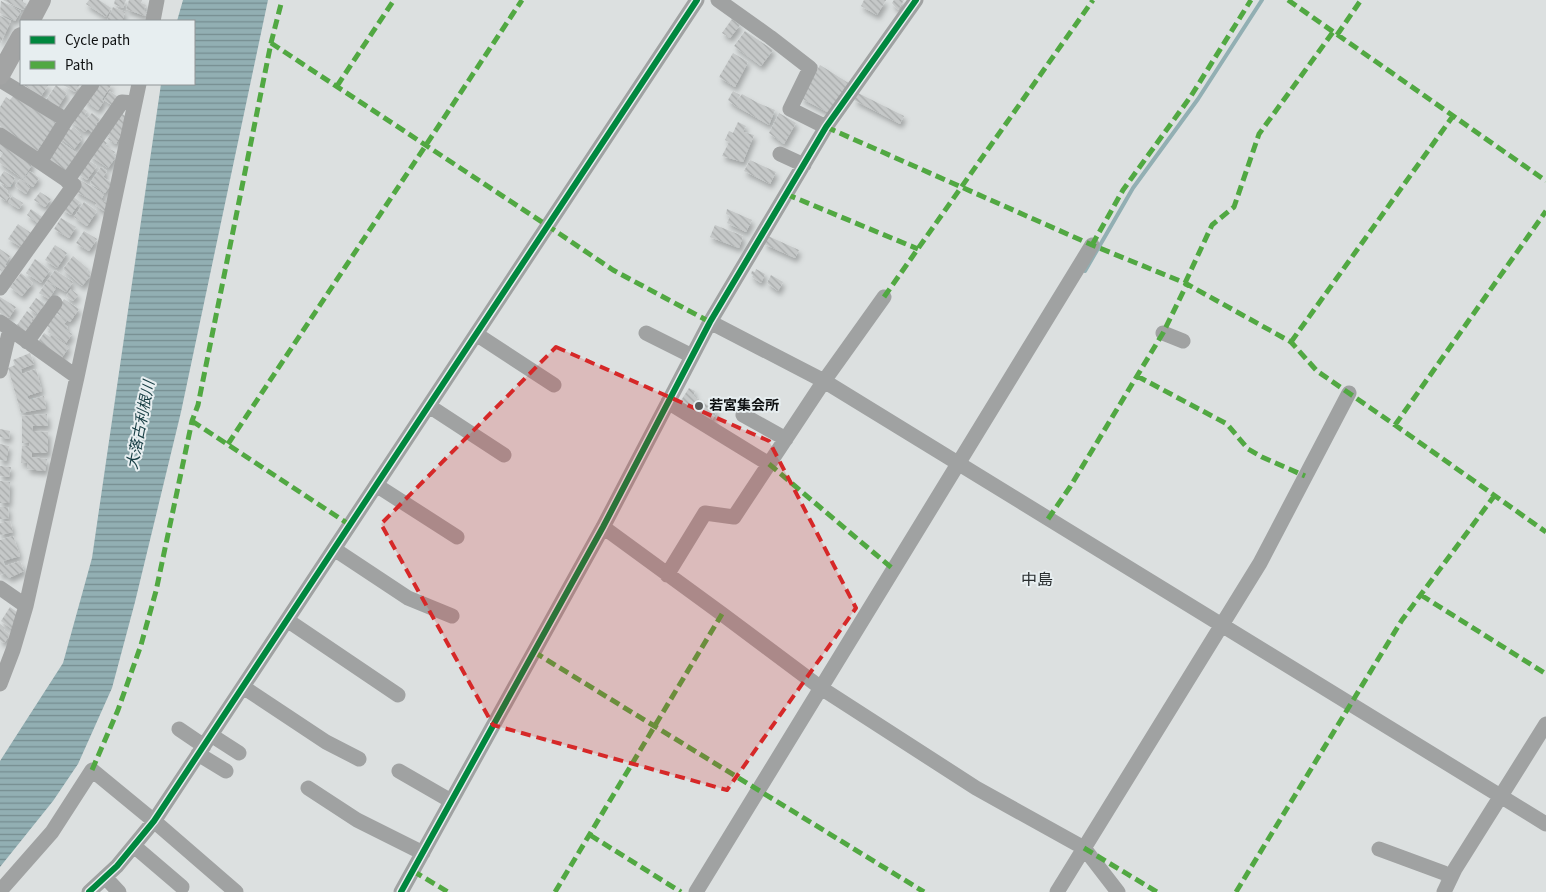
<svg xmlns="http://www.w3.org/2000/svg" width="1546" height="892" viewBox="0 0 1546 892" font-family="'Source Sans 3','Noto Sans JP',sans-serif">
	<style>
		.water { fill: url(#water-rules) }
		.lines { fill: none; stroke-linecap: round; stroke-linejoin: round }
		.stream { stroke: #92afb3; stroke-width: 4 }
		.building { fill: url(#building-back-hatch); filter: url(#shadow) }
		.minor { stroke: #a0a2a2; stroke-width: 15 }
		.major { stroke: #a3a4a4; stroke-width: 20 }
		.quiet { stroke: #51a842; stroke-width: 5; stroke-dasharray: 10 5; stroke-linecap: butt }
		.cycleway-casing { stroke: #e7eef0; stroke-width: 9 }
		.cycleway { stroke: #00873e; stroke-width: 6 }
		.marked { fill: #d62828; fill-opacity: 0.2; stroke: #d62828; stroke-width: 4; stroke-dasharray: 10 6; stroke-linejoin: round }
		.poi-dot { fill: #565959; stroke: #e7eef0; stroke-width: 2 }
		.labels { text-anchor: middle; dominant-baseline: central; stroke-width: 4; stroke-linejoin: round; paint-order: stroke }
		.poi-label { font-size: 14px; font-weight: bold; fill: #0e1011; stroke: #e7eef0; text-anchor: start }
		.water-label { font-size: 15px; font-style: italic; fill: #143b41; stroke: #e7eef0 }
		.quarter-label { font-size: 16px; fill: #292e2f; stroke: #e7eef0 }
	</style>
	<defs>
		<pattern id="water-rules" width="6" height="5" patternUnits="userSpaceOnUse" patternTransform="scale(1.25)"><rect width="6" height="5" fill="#92afb3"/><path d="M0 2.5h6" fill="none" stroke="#768d90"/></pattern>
		<pattern id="building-back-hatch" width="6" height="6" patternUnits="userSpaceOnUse" patternTransform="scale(1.25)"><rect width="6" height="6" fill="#c5c8c8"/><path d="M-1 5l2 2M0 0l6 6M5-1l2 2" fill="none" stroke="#a8abab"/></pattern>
		<filter id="shadow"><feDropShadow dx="2.5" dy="4.5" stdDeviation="2.5" flood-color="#0004"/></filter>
	</defs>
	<rect width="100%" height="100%" fill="#dce0e0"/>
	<path class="water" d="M183,0H268L181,412L135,602L112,688L78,764L53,801L0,867V761L63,663L92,558L161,84H194V21H177Z"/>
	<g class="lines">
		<path class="stream" d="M1085,271L1133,188L1198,99L1262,0"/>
	</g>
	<path class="building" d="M3,0H23V2L26,4L23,10Z
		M89,0H99L111,8L106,17L86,4Z
		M115,0H126L123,8L114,4Z
		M129,0H142L141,3L146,5L144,11L147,12L145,16L126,9Z
		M864,0H886L877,15L861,6Z
		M894,0H904L898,10L892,3Z
		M1,1L21,11L15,21L0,13Z
		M113,7L125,12L122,21H107Z
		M0,16L11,21L0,44Z
		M732,19L740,25L730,38L722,33Z
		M745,31L773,50L761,66L734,46Z
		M733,53L748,62L735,87L719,77Z
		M820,65L850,84L829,113L801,98Z
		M25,84H49L41,96L24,85Z
		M62,84H80L75,92Z
		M93,84H112L102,99L92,92Z
		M56,85L67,93L58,107L46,100Z
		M90,91L104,101L98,110L84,100Z
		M110,91L119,98L116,108L104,100Z
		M733,91L740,95L734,105L742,94L758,103L775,110L769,125L734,105L728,100Z
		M858,93L904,116L900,124L854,100Z
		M14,95L56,123L37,151L0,126V107L6,97L10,100Z
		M80,106L87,111L84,116L87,118L92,113L100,119L96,124L99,126L93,133L88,129L85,132L70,121Z
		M119,112L127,117L125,127L116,144L108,139L110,136L105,133Z
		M779,113L796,123L784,144L769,133Z
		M738,122L746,126L743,132L754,135L743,162L722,156L729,142L725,140L729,131L733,133Z
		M66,126L71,130L73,127L81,134L79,137L82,139L74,149L58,136Z
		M101,138L107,143L105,146L115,152L113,155L116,157L108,168L89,155Z
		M56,139L80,155L68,176L54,167L66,150L54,165L46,159Z
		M0,140L33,163L23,179L0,163V158L3,153L0,151Z
		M88,160L97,166L87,180L78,174Z
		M750,160L776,172L770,184L744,171Z
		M101,167L107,171L103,177L112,183L105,193L90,183Z
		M4,171L15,178L10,187L8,186V187L0,182V177Z
		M30,171L39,178L33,187L23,180Z
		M20,179L30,187L26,194L15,186Z
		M80,180L104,194L101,200L109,204L107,213L95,205L97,203L75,191Z
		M0,185L8,191L7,193L10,195L6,201L0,197Z
		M40,192L51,199L45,207L34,200Z
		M71,195L80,202L71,215L62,209Z
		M12,196L23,203L19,209L8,202Z
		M84,202L97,211L87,226L74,217Z
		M31,209L42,217L41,218L43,219L39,224L27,215Z
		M727,209L752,220L746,232L727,223L730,216L726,214Z
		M61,218L76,227L69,238L54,229Z
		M18,224L31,233L21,247L8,239Z
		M715,225L743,236L739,248L710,237Z
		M84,231L97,239L89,251L76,243Z
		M768,236L799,250L795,258L764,244Z
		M55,245L67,253L57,268L45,260Z
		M0,249L10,256L5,265L7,266L4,272L0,270Z
		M73,256L88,269L87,272L91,275L82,286L63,269Z
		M35,259L50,270L41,283L26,273Z
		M756,269L765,274L761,283L752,277L753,275L751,274L752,271L755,272Z
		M55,270L73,282L66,292L47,281Z
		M21,273L33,283L22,296L10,287Z
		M771,275L783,282L778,291L767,283Z
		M47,281L56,288L49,299L39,293Z
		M71,289L78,295L73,301L66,296Z
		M0,297L16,307L9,318L0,313Z
		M36,298L45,304L37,314L29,308Z
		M64,299L79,309L70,322L55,312Z
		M27,311L34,317L31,320L33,322L26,332L17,325Z
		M55,313L67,321L64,324L68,327L66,330L72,334L66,343L48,332L50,328L46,325Z
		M44,333L50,337L52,335L69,347L61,359L38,342Z
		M30,353L34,364L21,369L22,374L36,369L42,391L27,396L29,400L44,396L46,408L21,413L8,368L15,365L13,360Z
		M689,388L695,391L693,396L717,411L711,422L680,402Z
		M47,414L48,426H33L32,431L48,432V453H32V457L47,459L45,471L27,469L28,463H21L22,446H29V442L22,443V416Z
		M0,429L10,431L9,439L0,437Z
		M0,444L9,446L6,461L0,460Z
		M0,466L11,467L9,477L0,476Z
		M0,481L10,482L9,503H0Z
		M0,507H8L9,518L0,519Z
		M10,521L13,532L0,535V523Z
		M13,536L20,556L3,561L5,566L20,561L24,571L9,578L5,573L0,575V540Z
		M10,607L18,613L12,629L1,621Z
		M0,624L5,628L4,630L10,635L4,643L0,640Z"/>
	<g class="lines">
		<path class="minor" d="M718,0L770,37L810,68L790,109L826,127
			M153,21L157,0
			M0,80L66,120
			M0,135L74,185L0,288
			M780,154L804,165
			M40,162L66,120L92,84
			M67,181L122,102L135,103
			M0,322L77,377
			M710,322L824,381L1546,824
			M646,333L692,356
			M1163,333L1183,341
			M476,334L554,385
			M27,342L55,303
			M0,371L10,329
			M668,402L769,464
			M429,406L504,455
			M743,415L786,439
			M376,485L457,537
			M603,527L722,614L821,688L976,788L1084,848L1118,892
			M334,549L408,598L452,616
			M667,575L705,513L734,517L824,381L884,297
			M0,588L26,606L77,377L139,84
			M287,620L398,695
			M0,684L13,650L26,606
			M243,687L326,742L359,759
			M179,729L204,746
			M211,735L239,753
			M198,754L226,771
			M399,771L451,801
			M308,788L357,820L423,853
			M134,846L182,887
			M1379,849L1444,873L1450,879
			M105,877L119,892
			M0,891L52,832L92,770L154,821L236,892
			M89,892L117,866L154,821L697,0
			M401,892L603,527L710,322L826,127L916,0
			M696,892L1092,245
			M1057,892L1260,563L1349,393
			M1444,892L1455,869L1546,724"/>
		<path class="major" d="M30,21L41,0
			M0,75L21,37"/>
		<path class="quiet" d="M1288,0L1546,181
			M1337,35L1361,0
			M271,43L548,226L613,270L710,322
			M337,86L394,0
			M826,127L1092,245L1185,283L1291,342L1317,371L1395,425L1546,532
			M786,194L918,249
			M1092,245L1123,190L1191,96L1251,0
			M1185,283L1212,225L1234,207L1259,134L1333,32
			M884,297L1093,0
			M1291,342L1453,116
			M1137,376L1227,424L1248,449L1262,457L1305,476
			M192,421L350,525
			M1395,425L1546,211
			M228,444L522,0
			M769,464L893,569
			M1048,519L1070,487L1137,376L1163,333L1187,284
			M1421,595L1546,674
			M534,652L924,892
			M92,770L118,710L141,645L156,591L192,421L198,405L271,43L282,0
			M590,835L681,892
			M1084,848L1157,892
			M413,871L448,892
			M555,892L722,614
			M1236,892L1402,620L1495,495"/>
		<defs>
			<path id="cycleway" d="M89,892L117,866L154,821L697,0
				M401,892L603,527L710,322L826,127L916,0"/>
		</defs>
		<use href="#cycleway" class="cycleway-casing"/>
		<use href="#cycleway" class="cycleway"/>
	</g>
	<path class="marked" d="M556,347L769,441L856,608L727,790L493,725L381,524Z"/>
	<circle class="poi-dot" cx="699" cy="406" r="5"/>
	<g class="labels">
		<g class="poi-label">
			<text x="709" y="406">若宮集会所</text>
		</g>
		<g class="water-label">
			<text transform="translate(141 425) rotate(-79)">大落古利根川</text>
		</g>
		<g class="quarter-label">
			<text x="1037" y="580">中島</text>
		</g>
	</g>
	<rect x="20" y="20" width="175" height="65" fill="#e7eef0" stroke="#909597"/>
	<rect x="30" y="36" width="25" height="8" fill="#00873e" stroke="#909597"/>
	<text x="65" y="45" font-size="15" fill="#0e1011">Cycle path</text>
	<rect x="30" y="61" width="25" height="8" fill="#51a842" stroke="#909597"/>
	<text x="65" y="70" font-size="15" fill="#0e1011">Path</text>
</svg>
